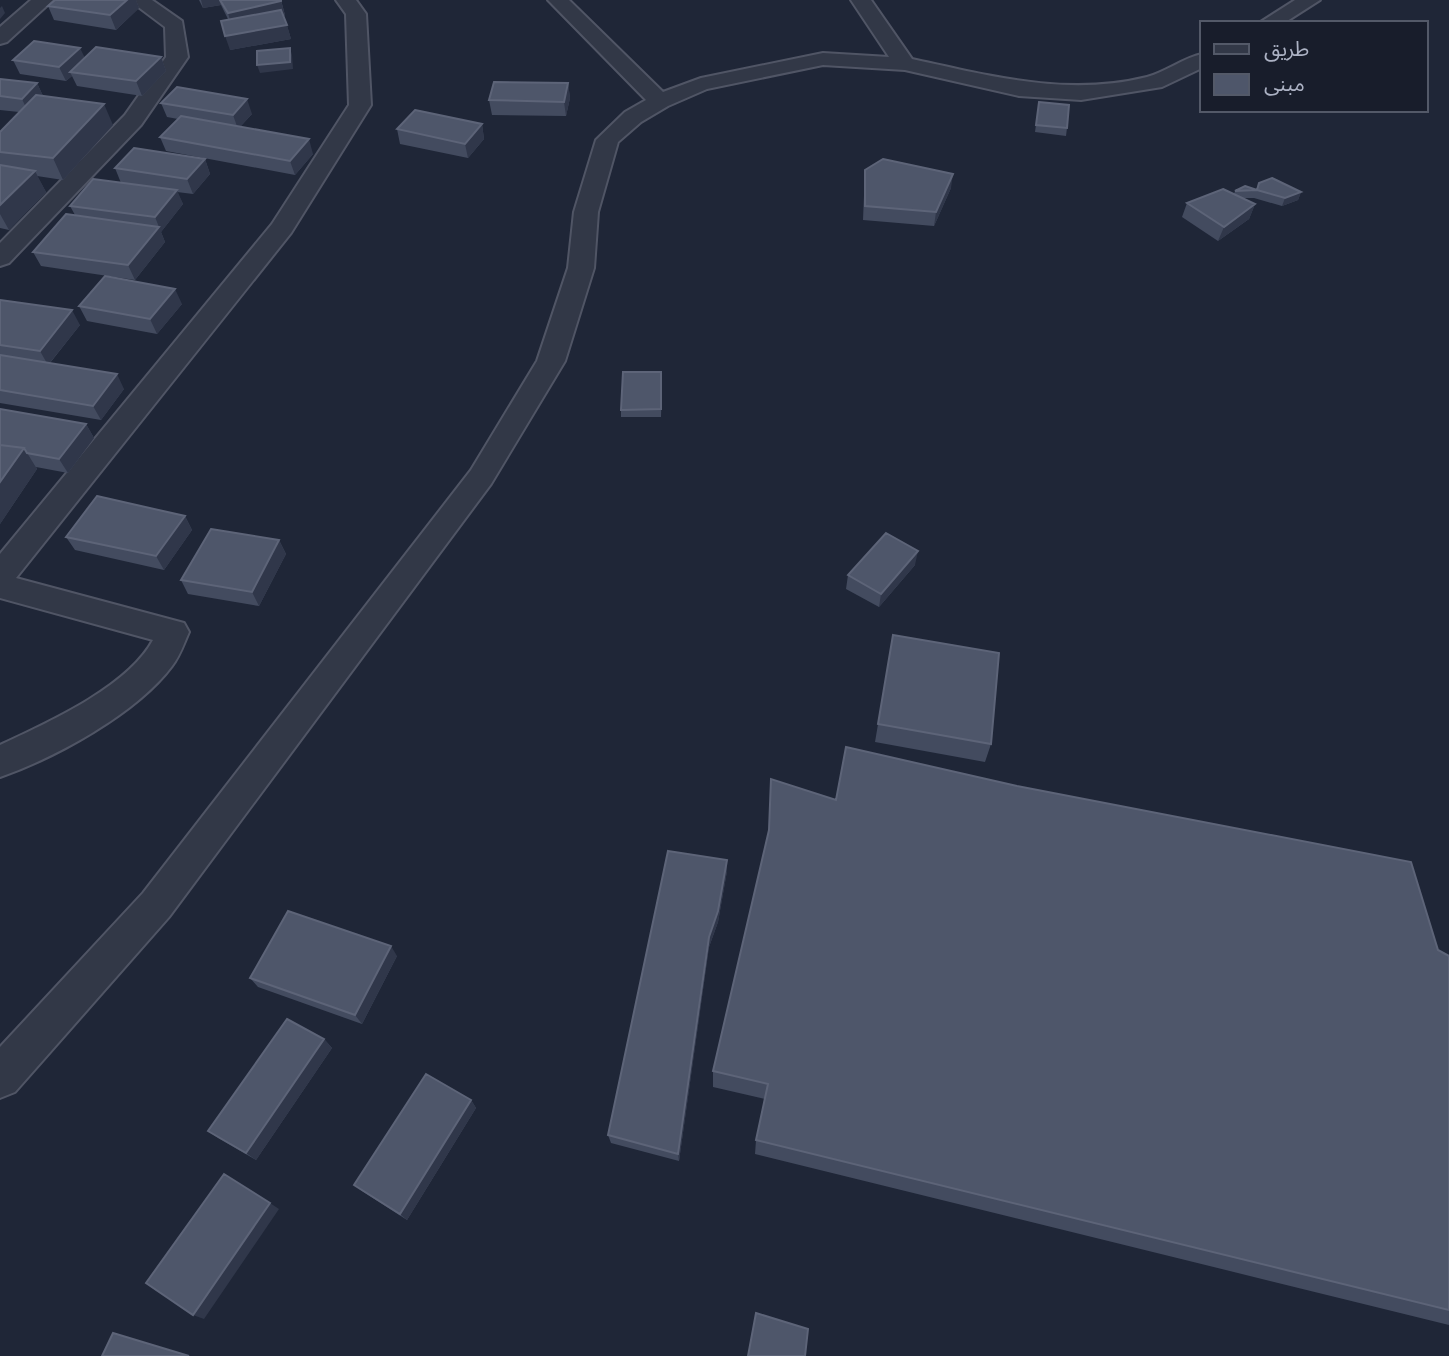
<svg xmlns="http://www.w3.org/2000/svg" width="1449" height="1356" viewBox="0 0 1449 1356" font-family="Commissioner,'Noto Sans Arabic',sans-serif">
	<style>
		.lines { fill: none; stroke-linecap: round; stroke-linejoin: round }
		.minor-casing { stroke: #505565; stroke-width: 4 }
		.minor { fill: #323847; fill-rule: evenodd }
		.wall { fill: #434b5f }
		.shaded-wall { fill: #30374a }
		.building { fill: #4e566a; stroke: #5d6478; stroke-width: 2 }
	</style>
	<rect width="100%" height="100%" fill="#1f2637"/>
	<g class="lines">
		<defs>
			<path id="minor" d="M31,0H53L7,42L0,44V27Z
				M129,0H152L182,21L188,57L141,125L9,263L0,266V243L125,115L166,57L165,27Z
				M336,0H356L366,14L371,105L291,233L16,578L184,623L189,632C184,643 180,656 172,666C137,713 55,758 0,777V745C47,723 128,687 153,640L0,598V554L272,224L349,105L346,14Z
				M548,0H569L663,92L701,78L823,53L889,57L851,0H871L912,59C991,76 1067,97 1147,77C1166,72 1183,58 1202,54V68L1162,87L1081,100L1019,96L905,70L823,65L707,89L668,106L641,122L618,142L598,212L594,268L565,361L491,484L169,917L15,1092L0,1098V1047L143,893L471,470L537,361L568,268L574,212L596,140L625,112L646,100Z
				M1295,0H1320L1284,23H1259Z"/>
		</defs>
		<use href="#minor" class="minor-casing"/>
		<use href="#minor" class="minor"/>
	</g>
	<path class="wall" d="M55,0H136L139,8L116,30L54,20L48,6Z
		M199,0H281L285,15L284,16L291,39L230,50L228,19L221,5L203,8Z
		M161,57L166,71L142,96L77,86L72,76L66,81L20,74L13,60Z
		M0,79L37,83L43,96L113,125L63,180L37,176L46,192L9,230L0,228V132L19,112L0,110Z
		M568,83L570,98L566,116L492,115L489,100Z
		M1039,102L1067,128L1066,136L1035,132Z
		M161,103L252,114L240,127L313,154L295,175L166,151L160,137L178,119L167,117Z
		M482,124L484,139L468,158L400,144L397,129Z
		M205,159L210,174L193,194L177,192L183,204L161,232L165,242L135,280L41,266L33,252L75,215L70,206L121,183L115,168Z
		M865,170L951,188L934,226L863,220Z
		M1259,183L1301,192L1298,200L1282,206L1254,198Z
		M1257,190L1254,198H1242L1255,204L1249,219L1218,241L1182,217L1187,203L1234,194L1235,191Z
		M0,300L80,325L50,363L124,389L101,420L0,403Z
		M182,304L157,334L87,321L79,306Z
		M662,379L661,417H621V410Z
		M0,409L86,424L94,438L68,473L36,467L37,469L0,524Z
		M185,516L192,530L164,570L75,550L66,537Z
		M279,540L286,554L259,606L188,594L181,580Z
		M915,565L879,607L846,589L848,575Z
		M893,635L991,744L985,762L875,742Z
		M771,779L836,800L1438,950L1449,956V1325L755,1154L756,1140L765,1099L713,1087V1071L769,833Z
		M727,860V871L718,922L709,947L679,1161L611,1143L608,1135Z
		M397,956L362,1024L258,987L250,978Z
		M324,1039L332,1048L256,1160L218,1138L208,1131Z
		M471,1100L476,1108L407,1220L362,1191L354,1185Z"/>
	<path class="shaded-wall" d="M127,0H136L139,8L116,30L110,15Z
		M201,0H219L221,5L203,8Z
		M281,1L285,15L232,27L228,13Z
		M2,6L5,13L0,19V8Z
		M287,25L291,39L230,50L225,36Z
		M80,48L87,62L70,72L72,76L66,81L59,67Z
		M290,48L292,55L293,69L260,73L257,65Z
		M161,57L166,71L142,96L136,81Z
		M37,83L44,98L29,114L22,99Z
		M568,83L570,98L566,116L564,102Z
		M247,99L252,114L238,129L233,115Z
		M104,104L113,125L63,180L53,158Z
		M482,124L484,139L468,158L465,144Z
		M309,139L313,154L295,175L290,161Z
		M205,159L210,174L193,194L187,179Z
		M35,171L46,192L9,230L0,214V205Z
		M953,174L951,188L934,226L936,212Z
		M177,190L183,204L161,232L155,217Z
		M1301,192L1298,200L1282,206L1285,198Z
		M1255,204L1249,219L1218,241L1224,227Z
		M159,227L165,242L135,280L128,265Z
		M175,289L182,304L157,334L150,319Z
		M72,310L80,325L48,365L40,351Z
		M117,374L124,389L101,420L93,406Z
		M86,424L94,438L68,473L59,459Z
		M24,448L37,469L0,524V482Z
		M185,516L192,530L164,570L156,556Z
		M279,540L286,554L259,606L252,592Z
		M918,551L915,565L879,607L881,594Z
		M727,860V871L718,922L709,947L679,1161L678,1154L709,937Z
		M391,946L397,956L362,1024L355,1015Z
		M324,1039L332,1048L256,1160L246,1153Z
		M471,1100L476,1108L407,1220L400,1214Z
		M270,1203L279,1209L204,1319L193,1315Z"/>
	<path class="building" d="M55,0H127L110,15L48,6Z
		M220,0H281V1L228,13Z
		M281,10L287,25L225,36L221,21Z
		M34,41L80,48L59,67L13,60Z
		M96,47L161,57L136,81L70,72Z
		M290,48V62L257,65V51Z
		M0,79L37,83L22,99L0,96Z
		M494,82L568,83L564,102L489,100Z
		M177,87L247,99L233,115L161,103Z
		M36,95L104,104L53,158L0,152V132Z
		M1039,102L1069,105L1067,128L1036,125Z
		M415,110L482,124L465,144L397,129Z
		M181,116L309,139L290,161L160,137Z
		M134,148L205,159L187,179L115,168Z
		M883,159L953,174L936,212L865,206V170Z
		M0,165L35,171L0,205Z
		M1272,178L1301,192L1285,198L1257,190L1259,183Z
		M93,179L177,190L155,217L70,206Z
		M1245,186L1257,190L1235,191Z
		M1223,189L1255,204L1224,227L1187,203Z
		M66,214L159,227L128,265L33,252Z
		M105,276L175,289L150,319L79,306Z
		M0,300L72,310L40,351L0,345Z
		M0,355L117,374L93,406L0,390Z
		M623,372H661V409L621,410Z
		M0,409L86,424L59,459L27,453L24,448L0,445Z
		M0,445L24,448L0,482Z
		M97,496L185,516L156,556L66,537Z
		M211,529L279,540L252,592L181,580Z
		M886,533L918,551L881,594L848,575Z
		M893,635L999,653L991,744L878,724Z
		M846,747L1017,786L1411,862L1438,950L1449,956V1310L756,1140L768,1084L713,1071L769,830L771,779L836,800Z
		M668,851L727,860L718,911L709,937L678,1154L608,1135Z
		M288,911L391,946L355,1015L250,978Z
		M287,1019L324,1039L246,1153L208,1131Z
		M426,1074L471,1100L400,1214L354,1185Z
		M224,1174L270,1203L193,1315L146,1283Z
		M756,1313L808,1329L805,1356H748Z
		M113,1333L189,1356H102Z"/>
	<rect x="1200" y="21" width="228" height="91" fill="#181d2b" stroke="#535968" stroke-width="2"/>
	<rect x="1214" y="44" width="35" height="10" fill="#323847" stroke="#535968" stroke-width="2"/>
	<text x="1264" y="56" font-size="21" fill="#acb2c4">طريق</text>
	<rect x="1214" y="74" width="35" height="21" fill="#4e566a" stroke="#535968" stroke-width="2"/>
	<text x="1264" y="91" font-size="21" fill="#acb2c4">مبنى</text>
</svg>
